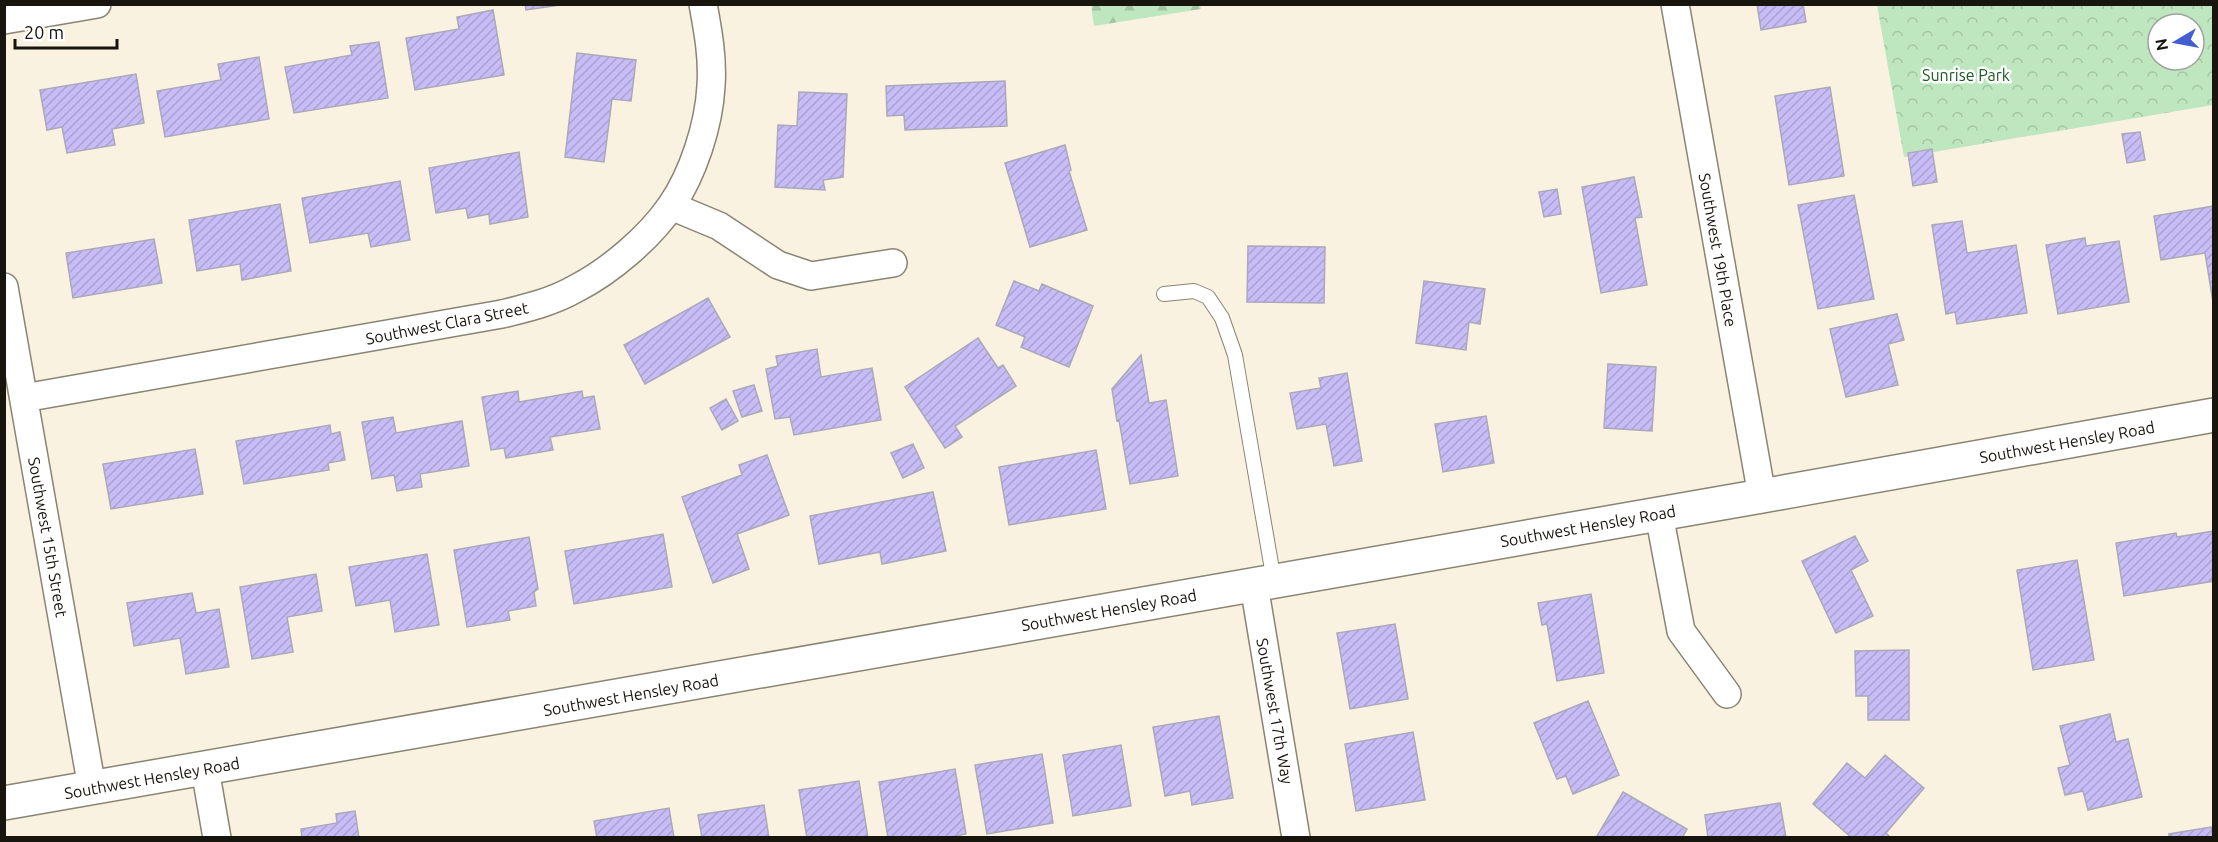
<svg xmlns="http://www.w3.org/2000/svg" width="2218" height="842" viewBox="0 0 2218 842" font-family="Ubuntu,sans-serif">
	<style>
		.forest { fill: url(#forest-firs) }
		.park { fill: url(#park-crowns); fill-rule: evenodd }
		.building { fill: url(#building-hatch); stroke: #aba8b9; stroke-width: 1.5 }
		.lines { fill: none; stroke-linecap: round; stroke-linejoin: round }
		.service-casing { stroke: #8a8474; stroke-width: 16 }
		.minor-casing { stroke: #8a8474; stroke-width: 30 }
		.tertiary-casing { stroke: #8a8474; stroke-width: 36 }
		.service { stroke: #fff; stroke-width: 14 }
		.minor { stroke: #fff; stroke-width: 27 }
		.tertiary { stroke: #fff; stroke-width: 33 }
		.labels { text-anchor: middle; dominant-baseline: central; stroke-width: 5; stroke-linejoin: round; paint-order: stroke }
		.park-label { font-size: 16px; fill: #1c5a24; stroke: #fff }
		.street-label { font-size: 16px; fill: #18150f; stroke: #fff }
	</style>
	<defs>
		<pattern id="forest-firs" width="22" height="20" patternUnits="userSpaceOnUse" patternTransform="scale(1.5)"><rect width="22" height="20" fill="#bee7bf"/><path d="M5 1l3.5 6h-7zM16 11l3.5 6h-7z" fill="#a3c5a3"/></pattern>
		<pattern id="park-crowns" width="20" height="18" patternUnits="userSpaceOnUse" patternTransform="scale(1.5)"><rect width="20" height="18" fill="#bee7bf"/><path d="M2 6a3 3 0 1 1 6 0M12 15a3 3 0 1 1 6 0" fill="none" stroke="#a3c5a3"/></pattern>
		<pattern id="building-hatch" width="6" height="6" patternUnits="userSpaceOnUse" patternTransform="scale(1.5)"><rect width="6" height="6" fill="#c8bcf6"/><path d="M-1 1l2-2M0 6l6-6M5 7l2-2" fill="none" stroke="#aba1d2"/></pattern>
	</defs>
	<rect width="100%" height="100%" fill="#f9f2e0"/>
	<path class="forest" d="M1200,4L1201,9L1094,26L1091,5Z"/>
	<path class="park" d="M1877,5H2213V105L1904,157ZM2158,24H2194V60H2158Z"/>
	<path class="building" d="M525,4H567L526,10Z
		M1757,4H1803L1806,22L1761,30Z
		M493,10L504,75L415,90L406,38L459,29L457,17Z
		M379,42L388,98L294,113L285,67L352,55L350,46Z
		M577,53L636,60L631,101L612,99L604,162L565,157Z
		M259,57L269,119L165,137L157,91L221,80L218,64Z
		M136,74L144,123L112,129L115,145L67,153L62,127L47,130L40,90Z
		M1005,81L1007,126L905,130L904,115L887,116L886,86Z
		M1830,87L1844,176L1789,185L1775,96Z
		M799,92L847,94L843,177L823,180L825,190L775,187L778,125L797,126Z
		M2140,132L2145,160L2127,163L2122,134Z
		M1065,145L1071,170L1069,171L1087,230L1030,247L1005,163Z
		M1932,149L1937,182L1913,186L1908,153Z
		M519,152L528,217L490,224L489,214L468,218L466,208L436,213L429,168Z
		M1634,177L1642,217L1635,218L1647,285L1601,293L1582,187Z
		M400,181L410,240L371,247L368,233L310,243L302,198Z
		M1557,189L1561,214L1544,217L1539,192Z
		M1854,195L1874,299L1818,309L1798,205Z
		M280,204L291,271L242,280L240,264L197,271L189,220Z
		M2214,206V302H2213L2205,253L2161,260L2154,216Z
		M1962,221L1967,253L2016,245L2027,313L1957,324L1955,312L1946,314L1932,225Z
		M2085,238L2086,246L2119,241L2129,302L2058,314L2046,245Z
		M154,239L162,283L73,298L66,253Z
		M1248,246L1325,247L1324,303L1247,302Z
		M1014,281L1039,291L1042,284L1093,306L1069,367L1021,347L1025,337L996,325Z
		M1424,281L1485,289L1480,324L1469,322L1466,350L1416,343Z
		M708,298L730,337L645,384L624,345Z
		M1897,314L1904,340L1888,344L1898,385L1846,397L1830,329Z
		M978,338L998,368L1003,365L1016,386L955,426L962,437L945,448L905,387Z
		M817,349L821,377L872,368L881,420L794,435L790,417L775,419L766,369L778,366L776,356Z
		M1141,355L1149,403L1166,400L1178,476L1130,484L1119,420L1117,421L1112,389Z
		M1608,364L1656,367L1652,431L1604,428Z
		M1347,373L1362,461L1334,466L1326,424L1297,429L1290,393L1321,388L1319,378Z
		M754,385L762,411L742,417L733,391Z
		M518,391L519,402L582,391L583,398L594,396L600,429L550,437L553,450L506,458L504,448L491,450L482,397Z
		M726,399L738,421L722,430L710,408Z
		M1486,416L1494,463L1443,472L1435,424Z
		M393,417L396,433L462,421L469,466L420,474L422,487L397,491L394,475L372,479L362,422Z
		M330,425L331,434L340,432L345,460L328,463L329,470L244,484L236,441Z
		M913,444L924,468L903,478L891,453Z
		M195,449L203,494L111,509L103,464Z
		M1096,450L1106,509L1009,525L999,467Z
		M767,455L789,515L737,534L749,569L713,583L682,497L742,475L739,465Z
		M933,492L946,551L882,564L880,552L819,564L810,516Z
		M2214,531V581L2124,596L2116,543L2176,533L2177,537Z
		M663,534L672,587L574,604L565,551Z
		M1855,536L1868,561L1851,570L1873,616L1836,633L1802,561Z
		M529,537L538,589L534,592L536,606L508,611L510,620L467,627L454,550Z
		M427,554L439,625L395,632L390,600L356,606L349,567Z
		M2077,560L2094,660L2033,670L2017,570Z
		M316,574L322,611L287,617L293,652L252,659L240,587Z
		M192,593L196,613L219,609L229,667L186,674L180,638L134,646L127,603Z
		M1591,594L1604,673L1557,681L1547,624L1542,625L1538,603Z
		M1395,624L1408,699L1350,709L1337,633Z
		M1909,650V720H1868V696H1856L1855,651Z
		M1588,701L1619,775L1573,794L1566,776L1557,779L1534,723Z
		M2110,714L2116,742L2128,739L2142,797L2088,810L2083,791L2065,795L2058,768L2070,765L2060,726Z
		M1219,716L1233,798L1192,805L1190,791L1165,796L1153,727Z
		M1413,732L1425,800L1356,811L1345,744Z
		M1121,745L1131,806L1073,816L1063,755Z
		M1042,754L1053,823L987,834L975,765Z
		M1885,755L1924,788L1886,833L1891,838H1852L1813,804L1847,763L1865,778Z
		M955,769L966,834L945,838H888L879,782Z
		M859,781L868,838H807L799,790Z
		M1623,792L1687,829L1682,838H1600L1597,836Z
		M1780,803L1786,838H1708L1705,815Z
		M764,805L769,838H702L698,815Z
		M669,808L674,838H597L594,821Z
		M355,811L359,838H302L301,829L337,823L336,814Z
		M2211,827L2213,838H2169V834Z"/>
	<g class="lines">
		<defs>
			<path id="service" d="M1164,294L1194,291L1208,297L1222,318L1235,355L1274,581"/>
			<path id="minor" d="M1675,4L1762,496
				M4,20L97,4
				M671,206L719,226L778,265L811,276L893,263
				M4,287L92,788
				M24,398L502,314C527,308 552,302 575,289C610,271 649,238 671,206C693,174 709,125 711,86C713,58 708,31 703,4
				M1659,514L1681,631L1727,694
				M1254,585L1296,838
				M205,769L217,838"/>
			<path id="tertiary" d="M4,803L1762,496L2214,415"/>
		</defs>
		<use href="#service" class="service-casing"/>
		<use href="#minor" class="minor-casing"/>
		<use href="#tertiary" class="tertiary-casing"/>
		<use href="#service" class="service"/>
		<use href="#minor" class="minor"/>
		<use href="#tertiary" class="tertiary"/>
	</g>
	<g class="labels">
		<g class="park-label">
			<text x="1966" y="75">Sunrise Park</text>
		</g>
		<g class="street-label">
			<text transform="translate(1718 250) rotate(80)">Southwest 19th Place</text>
			<text transform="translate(447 323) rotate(-11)">Southwest Clara Street</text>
			<text transform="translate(2067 442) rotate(-10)">Southwest Hensley Road</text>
			<text transform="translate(1588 526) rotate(-10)">Southwest Hensley Road</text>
			<text transform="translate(48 537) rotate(80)">Southwest 15th Street</text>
			<text transform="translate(1109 610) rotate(-10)">Southwest Hensley Road</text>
			<text transform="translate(631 695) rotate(-10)">Southwest Hensley Road</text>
			<text transform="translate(1275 711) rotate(80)">Southwest 17th Way</text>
			<text transform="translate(152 778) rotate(-10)">Southwest Hensley Road</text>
		</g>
	</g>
	<rect width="2218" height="842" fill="none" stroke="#18150f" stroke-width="12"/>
	<g transform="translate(2176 42) rotate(260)"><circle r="28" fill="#ffffff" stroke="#a3a19f" stroke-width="1.5"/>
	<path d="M0-4.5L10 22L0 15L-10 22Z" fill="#435ed1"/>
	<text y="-9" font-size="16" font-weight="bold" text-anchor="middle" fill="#18150f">N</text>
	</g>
	<path d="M15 39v9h102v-9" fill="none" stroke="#18150f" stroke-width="3"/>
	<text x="24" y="39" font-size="18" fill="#18150f" stroke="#ffffff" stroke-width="4.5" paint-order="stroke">20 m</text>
</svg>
